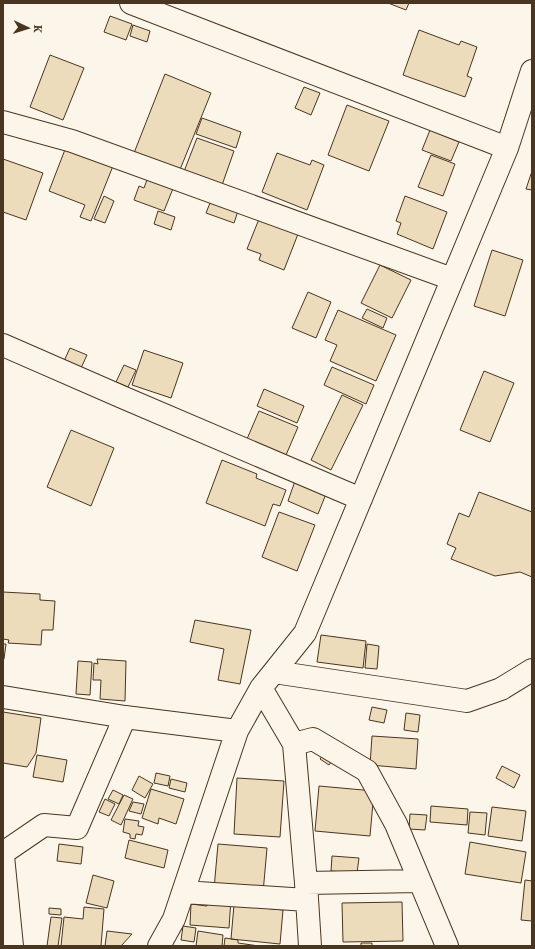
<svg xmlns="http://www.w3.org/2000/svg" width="535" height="949" viewBox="0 0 535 949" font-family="'Noto Serif',serif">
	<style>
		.building { fill: #ecdcbc; stroke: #4a3520 }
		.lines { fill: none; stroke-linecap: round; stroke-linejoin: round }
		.minor-casing { stroke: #4a3520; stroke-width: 24 }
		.minor { stroke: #fbf6e9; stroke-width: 22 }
	</style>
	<rect width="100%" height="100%" fill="#fbf6e9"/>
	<path class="building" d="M388,3H409L406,10Z
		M110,16L132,24L126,40L104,32Z
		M133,25L150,31L147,42L130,36Z
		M419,30L459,45L461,41L477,47L467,76L472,78L465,97L403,75Z
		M50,55L84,68L63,120L30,107Z
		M165,74L211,93L179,172L134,153Z
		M304,87L320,93L311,115L295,108Z
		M347,105L389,121L369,171L328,155Z
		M202,118L241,132L236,148L196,134Z
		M430,130L459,142L451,161L422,150Z
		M197,138L234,151L221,188L183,174Z
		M66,147L113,166L91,221L80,217L85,205L49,191Z
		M277,153L310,165L312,160L324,165L307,210L262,192Z
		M431,155L455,164L443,196L418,187Z
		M3,159L43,173L26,220L3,212Z
		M532,171V190L526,189Z
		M148,177L174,186L164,211L134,200L139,186L144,188Z
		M104,196L114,201L105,223L94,219Z
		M405,196L447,212L433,249L397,234L401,223L396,221Z
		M212,198L239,208L234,223L206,213Z
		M158,211L175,217L171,230L154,224Z
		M259,219L298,234L284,270L259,260L261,254L247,249Z
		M492,250L523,260L505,316L474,306Z
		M380,265L411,280L392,318L361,303Z
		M308,292L331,302L316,338L292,328Z
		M367,309L387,318L383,328L362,318Z
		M338,310L396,335L376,381L330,361L337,345L325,340Z
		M70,348L87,355L81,368L64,361Z
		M144,350L183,363L171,398L132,385Z
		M124,365L136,370L128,387L116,382Z
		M332,367L374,385L366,404L324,385Z
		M484,371L514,383L490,442L460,430Z
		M264,389L304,406L297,423L257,406Z
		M342,395L363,405L331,470L311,460Z
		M259,411L298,427L286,455L247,439Z
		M71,430L114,448L91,506L47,487Z
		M222,460L257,474L256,478L286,490L280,506L273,504L265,526L206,503Z
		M295,481L326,494L318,514L288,501Z
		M479,492L532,512V577L520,572L495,576L451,559L456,548L447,544L459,513L469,517Z
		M279,512L315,525L297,571L262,557Z
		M3,592L40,594V600L55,601L53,630H42L41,645L8,643L9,640L3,639Z
		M195,620L251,630L240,684L218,680L224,649L190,642Z
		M321,635L366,641L363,668L317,662Z
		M3,644H6L4,659H3Z
		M367,644L379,646L377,669L365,668Z
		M97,659L126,661L125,701L100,699L101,680H93L94,663L98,664Z
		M78,661L92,662L90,695L76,694Z
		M372,707L387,710L384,723L369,720Z
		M3,712L41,718L36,753L27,767L3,763Z
		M406,713L420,715L418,732L404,730Z
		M372,736L418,739L416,769L370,765Z
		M326,751L335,757L329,765L320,759Z
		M37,755L67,760L63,782L33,777Z
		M502,766L520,775L514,788L496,778Z
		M156,773L170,776L168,786L154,783Z
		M139,776L153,784L145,798L132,790Z
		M237,778L284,781L280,837L234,834Z
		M171,779L187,783L185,792L169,788Z
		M319,786L374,791L370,836L315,831Z
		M151,789L184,799L176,824L159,818L158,824L142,818Z
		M113,790L123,795L119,804L108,799Z
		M124,795L133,799L121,825L111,820Z
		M105,799L115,804L109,816L99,812Z
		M133,802L144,804L141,814L129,811Z
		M431,806L468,809L467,825L430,822Z
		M492,807L526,811L522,841L488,836Z
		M470,812L487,813L485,835L468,833Z
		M410,814L427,815L425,830L409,829Z
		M125,819L139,821L138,826L144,827L142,835L136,834L135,839L130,838V834L123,832Z
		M129,840L168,850L164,868L125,858Z
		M470,842L526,852L521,883L465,874Z
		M59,844L83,847L81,864L57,861Z
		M218,844L267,848L263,893L214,889Z
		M332,856L359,858L357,873L331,871Z
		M93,875L114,881L107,908L86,903Z
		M525,880L532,881V921L521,920Z
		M207,897L231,899L229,928L190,925L191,904L207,906Z
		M402,902L403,941L343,942L342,903Z
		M234,905L283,910L280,944L231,939Z
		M84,907L104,909L101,946H61L64,917L83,919Z
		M49,908L61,909V915L49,914Z
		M51,917L62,918L58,946H47Z
		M183,926L196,928L194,942L181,940Z
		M107,931L132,934L121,946H105Z
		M198,931L223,935L222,946H196Z
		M225,938L238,940V943L259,946H224Z
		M361,943H372V946H361Z"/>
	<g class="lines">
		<defs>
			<path id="minor" d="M131,3L507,148
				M3,122L72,141L452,279
				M3,345L122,397L361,499
				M274,672L467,701L501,689L532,670
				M261,688L294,744L306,883
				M3,697L125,717
				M294,744L313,739L367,771L396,824L447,946
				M3,853L44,825L77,828L125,717L237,731
				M3,856L12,946
				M183,892L307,900
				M159,946L174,919L237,731L261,688L305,633L507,148L532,71
				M310,946L306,883L419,881"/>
		</defs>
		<use href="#minor" class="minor-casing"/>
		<use href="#minor" class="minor"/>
	</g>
	<rect width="535" height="949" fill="none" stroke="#4a3520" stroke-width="8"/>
	<g transform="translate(28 28) rotate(94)" stroke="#fbf6e9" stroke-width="3" paint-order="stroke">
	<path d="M0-3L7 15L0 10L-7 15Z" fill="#4a3520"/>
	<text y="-6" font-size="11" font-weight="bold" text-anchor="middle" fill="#4a3520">K</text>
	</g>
</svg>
